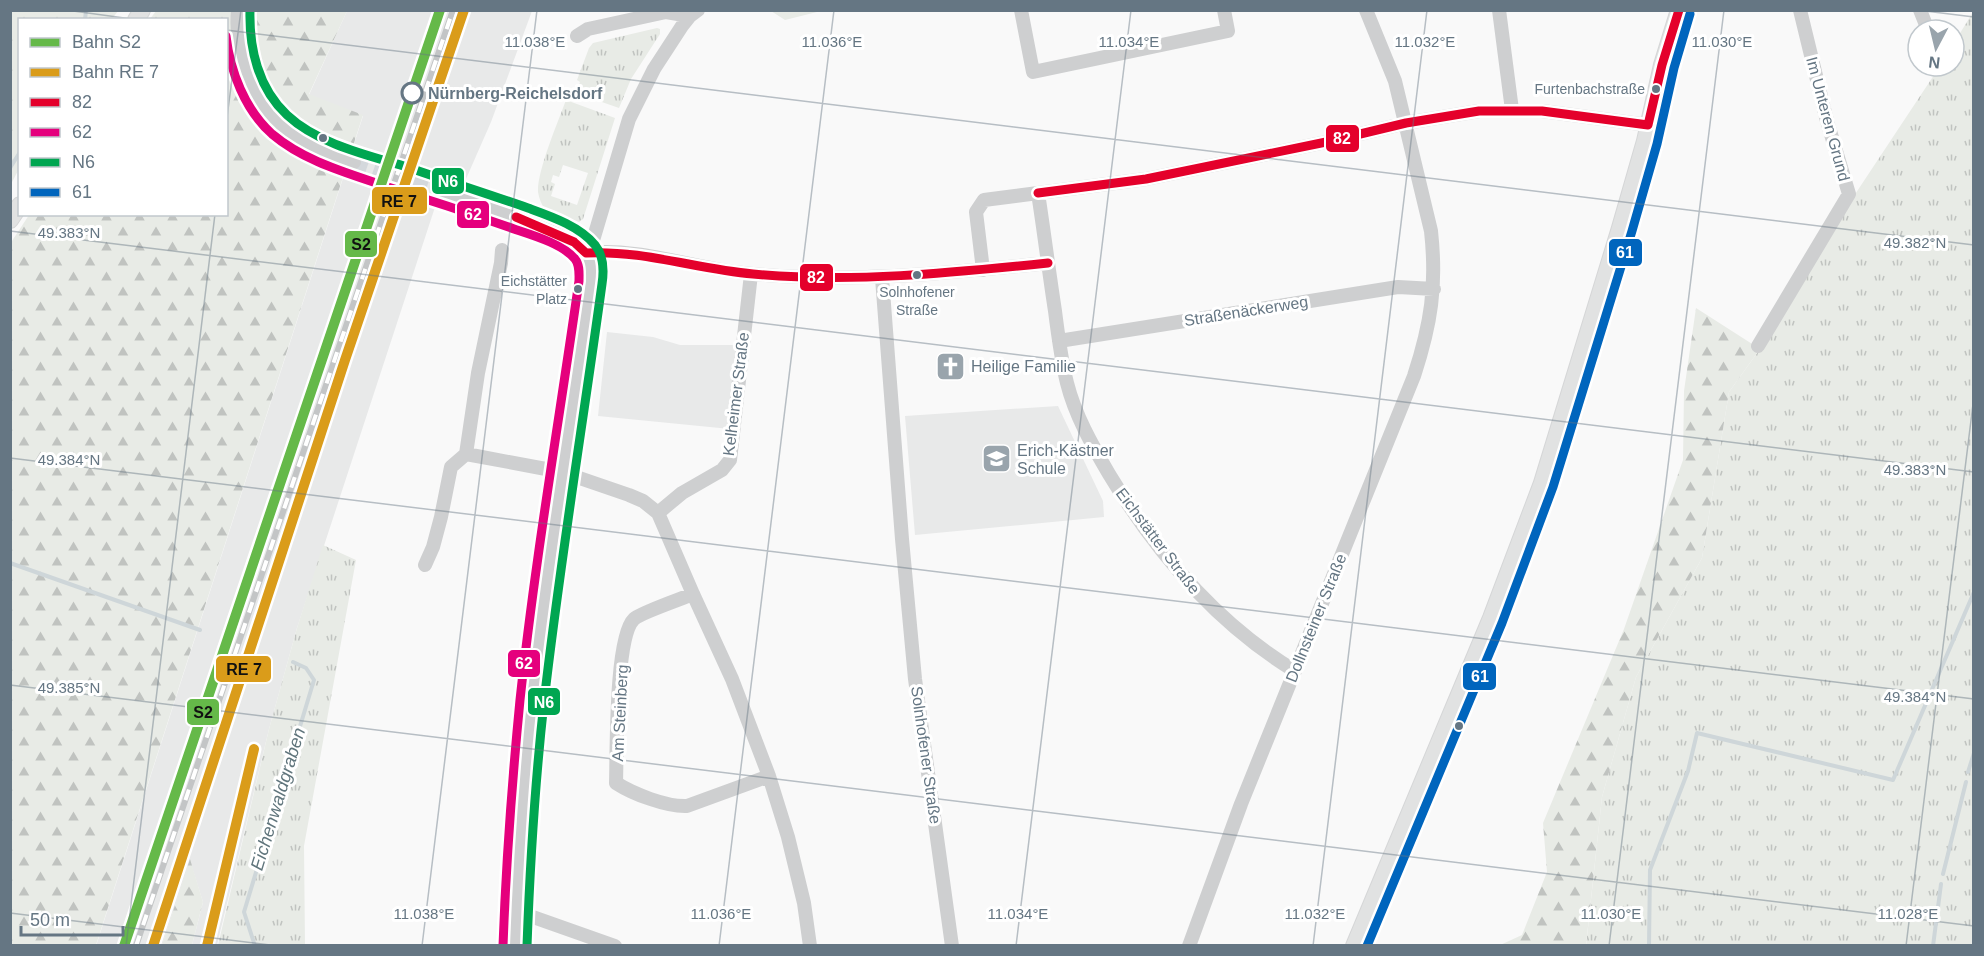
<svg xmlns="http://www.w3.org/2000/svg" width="1984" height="956" viewBox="0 0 1984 956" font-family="Arial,sans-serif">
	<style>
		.built { fill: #e8e9e9 }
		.grass { fill: url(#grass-tufts); fill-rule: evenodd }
		.forest { fill: url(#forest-firs) }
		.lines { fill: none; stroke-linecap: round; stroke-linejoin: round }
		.stream { stroke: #ced6d9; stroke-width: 4 }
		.minor-tunnel { stroke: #d4d8dc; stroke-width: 14; stroke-dasharray: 14 7; stroke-linecap: butt }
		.major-casing { stroke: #d5d6d7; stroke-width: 18 }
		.minor { stroke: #cecfd0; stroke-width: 14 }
		.major { stroke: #e1e2e2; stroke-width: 16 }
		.rail-casing { stroke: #c3c5c6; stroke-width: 6 }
		.rail { stroke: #fff; stroke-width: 4; stroke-dasharray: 11; stroke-linecap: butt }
		.bus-1-casing { stroke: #fff; stroke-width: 14 }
		.bus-2-casing { stroke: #fff; stroke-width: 14 }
		.bus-3-casing { stroke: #fff; stroke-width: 14 }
		.bus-4-casing { stroke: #fff; stroke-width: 14 }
		.bus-1 { stroke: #e4002b; stroke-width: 9 }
		.bus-2 { stroke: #e5007d; stroke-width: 9 }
		.bus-3 { stroke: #00a651; stroke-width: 9 }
		.bus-4 { stroke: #0065bd; stroke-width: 9 }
		.rail-1-casing { stroke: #fff; stroke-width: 15 }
		.rail-2-casing { stroke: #fff; stroke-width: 15 }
		.rail-1 { stroke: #65b949; stroke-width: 10 }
		.rail-2 { stroke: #da9c1a; stroke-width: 10 }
		.ticks { fill: none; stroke: #657683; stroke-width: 1.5; stroke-opacity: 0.45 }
		.bus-dot { fill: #657683; stroke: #fff; stroke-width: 2 }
		.stop-dot { fill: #fff; stroke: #657683; stroke-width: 3 }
		.labels { text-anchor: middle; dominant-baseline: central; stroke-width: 6; stroke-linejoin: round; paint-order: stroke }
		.bus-label { font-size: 14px; fill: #657683; stroke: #fff; text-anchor: end }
		.stop-label { font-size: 16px; font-weight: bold; fill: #657683; stroke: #fff; text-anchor: start }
		.street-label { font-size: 16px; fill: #657683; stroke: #fff }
		.poi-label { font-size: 16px; fill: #657683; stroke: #fff; text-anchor: start }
		.water-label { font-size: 18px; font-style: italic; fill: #60757c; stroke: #fff }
		.ticks-label { font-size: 15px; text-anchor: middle; fill: #657683; stroke: #fff; stroke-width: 6; stroke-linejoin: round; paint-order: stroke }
		.line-badge { stroke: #fff; stroke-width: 2 }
		.badge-label { font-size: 16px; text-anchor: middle; font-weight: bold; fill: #fff }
		.pale-badge-label { font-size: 16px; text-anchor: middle; font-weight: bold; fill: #111 }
	</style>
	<defs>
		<pattern id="grass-tufts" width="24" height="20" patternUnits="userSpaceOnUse" patternTransform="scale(1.5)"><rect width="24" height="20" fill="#e8ebe6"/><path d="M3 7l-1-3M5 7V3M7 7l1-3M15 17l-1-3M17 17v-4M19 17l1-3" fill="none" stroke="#c0c3c0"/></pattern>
		<pattern id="forest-firs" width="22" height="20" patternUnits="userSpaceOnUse" patternTransform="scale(1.5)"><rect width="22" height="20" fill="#e8ebe6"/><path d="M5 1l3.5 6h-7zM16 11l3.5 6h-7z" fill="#c0c3c0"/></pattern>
	</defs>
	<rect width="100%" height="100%" fill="#f9f9f9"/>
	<path class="built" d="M347,11H532L491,122L455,204L437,201L297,628L269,729L217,945H192L203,902L190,861L162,945L96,946L363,116L309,95Z
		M607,332L653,337L680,345H740L730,429L598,416Z
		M1058,406L1103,501L1104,517L915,535L905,416Z"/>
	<path class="grass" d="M771,11H821L785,20Z
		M1973,12V945L1586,946L1602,797L1636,677L1702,558L1729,392L1760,349L1838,220L1940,66H1954V43Z
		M657,28L660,29V34L631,79L619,108L576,93L580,82L577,80L589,48L593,43Z
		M566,100L615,118L583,219L579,222L545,210C542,205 539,199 538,192C537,171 558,122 566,100ZM563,165L588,173L577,205L551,196L555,184L551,182L553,175L559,177Z
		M323,545L356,560L304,846L305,945H218L269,729L297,628Z"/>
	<path class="forest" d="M11,10L118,11L112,19L20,20L19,169L11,184Z
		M156,11H347L309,94L363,115L96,945H11L10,244L29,215L226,214V20L150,19Z
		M1696,308L1760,349L1729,392L1702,558L1636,677L1602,797L1586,945L1498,946L1522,935L1547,872L1543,823L1624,629L1683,460L1684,391Z
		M190,859L203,902L192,945H162Z"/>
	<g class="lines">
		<path class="stream" d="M85,20L86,10
			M10,168L20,152
			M10,563L200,630
			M1968,772L1974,753
			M1943,874L1966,782
			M255,946L244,912L314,680L306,668L293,662
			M1649,946L1650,870L1688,771L1697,733L1893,780L1974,592
			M1933,946L1941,884"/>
		<path class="minor-tunnel" d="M354,162L439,191"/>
		<defs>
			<path id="major" d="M136,20L142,10
				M10,220L20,205
				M1354,946L1491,618L1542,483L1620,228L1645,141L1662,65L1679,10"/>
		</defs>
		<use href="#major" class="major-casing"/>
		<path class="minor" d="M238,10C234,55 253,106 290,134C309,147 333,154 354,162
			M1021,10L1033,72L1228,31L1224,10
			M1499,10L1512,110
			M1920,10L1928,30
			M577,36L588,29L666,12L690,16
			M439,191L532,223L574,242L586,253L591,262L592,271C581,365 564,458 550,551C532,682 518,813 515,946
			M1038,193C1044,232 1049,272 1055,311C1058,335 1061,359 1067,383C1075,415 1092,445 1109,474C1156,552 1216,623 1295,671
			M586,253C642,247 697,270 753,274C852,283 950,273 1048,263
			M586,253L594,237L629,119L654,69L682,26L690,16L698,10
			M983,270L976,212L984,200L1146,179L1331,141L1406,123L1479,111H1542L1648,125
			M882,278L902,539L915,679L952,946
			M1059,341L1398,287L1434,289
			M1758,346L1849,194L1827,121L1800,10
			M466,454L562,472L629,495L643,501L658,513L693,594L732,679L769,776L788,837L804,903L810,946
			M658,513L682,493L722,470L730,460L751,274
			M425,565L433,547L441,517L451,467L466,454L478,373L501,263L502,250
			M693,594C681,599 640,613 634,619C615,637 617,753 616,783C633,794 667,807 687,806L769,776
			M516,911L615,946
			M1189,946L1241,804L1414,376C1431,324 1437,286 1431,231L1395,81L1366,10"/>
		<use href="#major" class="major"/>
		<defs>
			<path id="rail" d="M136,946L453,10"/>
		</defs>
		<use href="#rail" class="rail-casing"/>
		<use href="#rail" class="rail"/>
		<defs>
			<path id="bus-1" d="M1648,125L1662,65L1679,10
				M1038,193L1146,179L1331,141L1406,123L1479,111H1542L1648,125
				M516,217L574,242L586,253
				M586,253C643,250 696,269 753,274C851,283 950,273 1048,263"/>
			<path id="bus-2" d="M226,36C230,71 245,110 272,134C305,162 348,173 388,187C430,200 472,214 514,229C532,235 563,244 575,259C580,265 579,274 579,281C559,421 535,560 520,700C512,782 506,864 503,946"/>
			<path id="bus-3" d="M250,10C249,48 258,88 287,115C318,144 367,155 407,167C447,181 488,194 528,208C550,216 580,226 595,245C604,256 604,271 602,284C583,423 560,562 544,702C535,783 530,864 527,946"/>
			<path id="bus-4" d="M1367,946L1502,623L1553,487L1632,231L1657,144L1674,68L1690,14"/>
		</defs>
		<use href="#bus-1" class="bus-1-casing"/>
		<use href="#bus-2" class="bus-2-casing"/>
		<use href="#bus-3" class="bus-3-casing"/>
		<use href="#bus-4" class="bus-4-casing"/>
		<use href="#bus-1" class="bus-1"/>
		<use href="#bus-2" class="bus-2"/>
		<use href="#bus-3" class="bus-3"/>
		<use href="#bus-4" class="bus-4"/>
		<defs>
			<path id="rail-1" d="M124,946L440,10"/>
			<path id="rail-2" d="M153,946L345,360L464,10
				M207,946L254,749"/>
		</defs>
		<use href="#rail-1" class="rail-1-casing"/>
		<use href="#rail-2" class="rail-2-casing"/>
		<use href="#rail-1" class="rail-1"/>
		<use href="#rail-2" class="rail-2"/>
	</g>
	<path class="ticks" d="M66,10L139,20M1917,10L1974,17M226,30L1974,245M226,125L241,10M10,231L1974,472M10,458L1974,699M10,685L1974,926M10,913L278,946M126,946L215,214M422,946L537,10M719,946L834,10M1016,946L1131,10M1313,946L1427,10M1609,946L1724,10M1906,946L1974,396"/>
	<defs>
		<symbol id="church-square" viewBox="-11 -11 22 22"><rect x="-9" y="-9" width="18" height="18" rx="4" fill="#99a4ac" stroke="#fff"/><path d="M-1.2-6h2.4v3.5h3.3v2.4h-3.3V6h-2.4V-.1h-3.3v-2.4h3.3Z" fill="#fff"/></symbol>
		<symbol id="school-square" viewBox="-11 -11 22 22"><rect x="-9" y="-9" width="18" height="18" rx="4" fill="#99a4ac" stroke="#fff"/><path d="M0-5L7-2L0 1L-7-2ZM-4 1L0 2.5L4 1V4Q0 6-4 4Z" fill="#fff"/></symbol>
	</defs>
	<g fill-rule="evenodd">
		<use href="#church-square" x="934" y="350" width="33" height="33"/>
		<use href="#school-square" x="980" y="442" width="33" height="33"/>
	</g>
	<g class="bus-dot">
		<circle cx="1656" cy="89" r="5"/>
		<circle cx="323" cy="138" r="5"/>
		<circle cx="917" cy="275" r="5"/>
		<circle cx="578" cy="289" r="5"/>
		<circle cx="1459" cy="726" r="5"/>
	</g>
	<circle class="stop-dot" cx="412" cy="93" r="10"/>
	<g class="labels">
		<g class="bus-label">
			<text x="1645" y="89">Furtenbachstraße</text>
			<text x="567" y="281">Eichstätter<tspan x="567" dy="18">Platz</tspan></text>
			<text x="917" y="292" text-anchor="middle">Solnhofener<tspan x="917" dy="18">Straße</tspan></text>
		</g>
		<g class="stop-label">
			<text x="428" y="93">Nürnberg-Reichelsdorf</text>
		</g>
		<g class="street-label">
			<text transform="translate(1828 119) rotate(75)">Im Unteren Grund</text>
			<text transform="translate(1246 311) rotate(-9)">Straßenäckerweg</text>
			<text transform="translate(736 394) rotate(-83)">Kelheimer Straße</text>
			<text transform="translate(1158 541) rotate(53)">Eichstätter Straße</text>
			<text transform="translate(1316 618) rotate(-68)">Dollnsteiner Straße</text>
			<text transform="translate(620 713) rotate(-87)">Am Steinberg</text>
			<text transform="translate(926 755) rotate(82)">Solnhofener Straße</text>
		</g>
		<g class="poi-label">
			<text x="971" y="366">Heilige Familie</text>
			<text x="1017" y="450">Erich-Kästner<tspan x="1017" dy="18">Schule</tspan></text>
		</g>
		<g class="water-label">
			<text transform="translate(278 799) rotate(-73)">Eichenwaldgraben</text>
		</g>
	</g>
	<g class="ticks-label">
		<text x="535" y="47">11.038°E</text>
		<text x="832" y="47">11.036°E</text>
		<text x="1129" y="47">11.034°E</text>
		<text x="1425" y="47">11.032°E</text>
		<text x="1722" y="47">11.030°E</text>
		<text x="69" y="238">49.383°N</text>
		<text x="1915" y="248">49.382°N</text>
		<text x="69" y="465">49.384°N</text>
		<text x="1915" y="475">49.383°N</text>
		<text x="69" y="693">49.385°N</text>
		<text x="1915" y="702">49.384°N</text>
		<text x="424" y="919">11.038°E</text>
		<text x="721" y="919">11.036°E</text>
		<text x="1018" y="919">11.034°E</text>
		<text x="1315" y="919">11.032°E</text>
		<text x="1611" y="919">11.030°E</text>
		<text x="1908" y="919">11.028°E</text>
	</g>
	<g class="line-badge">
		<rect x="1325" y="124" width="35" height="29" rx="6" fill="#e4002b"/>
		<rect x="431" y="167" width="34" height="28" rx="6" fill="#00a651"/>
		<rect x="371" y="186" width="57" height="29" rx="6" fill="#da9c1a"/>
		<rect x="456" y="200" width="34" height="29" rx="6" fill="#e5007d"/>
		<rect x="344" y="230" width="34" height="28" rx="6" fill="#65b949"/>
		<rect x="1608" y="238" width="35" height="29" rx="6" fill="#0065bd"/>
		<rect x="799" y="263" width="35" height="29" rx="6" fill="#e4002b"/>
		<rect x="507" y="649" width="34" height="29" rx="6" fill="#e5007d"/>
		<rect x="215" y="655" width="57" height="28" rx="6" fill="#da9c1a"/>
		<rect x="1462" y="662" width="35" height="29" rx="6" fill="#0065bd"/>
		<rect x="527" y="687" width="34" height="29" rx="6" fill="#00a651"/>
		<rect x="186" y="698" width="34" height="28" rx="6" fill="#65b949"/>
	</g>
	<g class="badge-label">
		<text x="1342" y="144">82</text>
		<text x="448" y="187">N6</text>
		<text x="473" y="220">62</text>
		<text x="1625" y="258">61</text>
		<text x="816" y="283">82</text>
		<text x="524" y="669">62</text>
		<text x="1480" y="682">61</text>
		<text x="544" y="708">N6</text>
	</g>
	<g class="pale-badge-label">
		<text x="399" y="207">RE 7</text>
		<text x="361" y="250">S2</text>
		<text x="244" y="675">RE 7</text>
		<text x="203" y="718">S2</text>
	</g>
	<rect width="1984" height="956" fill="none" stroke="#657683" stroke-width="24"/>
	<rect x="18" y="18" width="210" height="198" fill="#ffffff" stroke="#c1c8cd" stroke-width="1.5"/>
	<rect x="30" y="38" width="30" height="9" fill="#65b949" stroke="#c1c8cd" stroke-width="1.5"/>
	<text x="72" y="48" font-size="18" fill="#657683">Bahn S2</text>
	<rect x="30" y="68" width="30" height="9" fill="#da9c1a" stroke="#c1c8cd" stroke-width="1.5"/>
	<text x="72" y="78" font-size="18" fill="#657683">Bahn RE 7</text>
	<rect x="30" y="98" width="30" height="9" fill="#e4002b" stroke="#c1c8cd" stroke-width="1.5"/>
	<text x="72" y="108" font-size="18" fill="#657683">82</text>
	<rect x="30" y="128" width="30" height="9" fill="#e5007d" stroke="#c1c8cd" stroke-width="1.5"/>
	<text x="72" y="138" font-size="18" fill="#657683">62</text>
	<rect x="30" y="158" width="30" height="9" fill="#00a651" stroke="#c1c8cd" stroke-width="1.5"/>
	<text x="72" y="168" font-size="18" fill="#657683">N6</text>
	<rect x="30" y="188" width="30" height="9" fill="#0065bd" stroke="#c1c8cd" stroke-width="1.5"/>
	<text x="72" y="198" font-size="18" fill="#657683">61</text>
	<g transform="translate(1936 48) rotate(187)"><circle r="28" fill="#ffffff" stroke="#c1c8cd" stroke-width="1.5"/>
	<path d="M0-4.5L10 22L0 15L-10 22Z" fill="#99a4ac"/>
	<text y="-9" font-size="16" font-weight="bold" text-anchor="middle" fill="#657683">N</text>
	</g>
	<path d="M21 926v9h102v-9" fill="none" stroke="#657683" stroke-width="3"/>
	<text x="30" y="926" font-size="18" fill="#657683" stroke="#ffffff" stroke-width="4.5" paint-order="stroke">50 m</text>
</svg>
